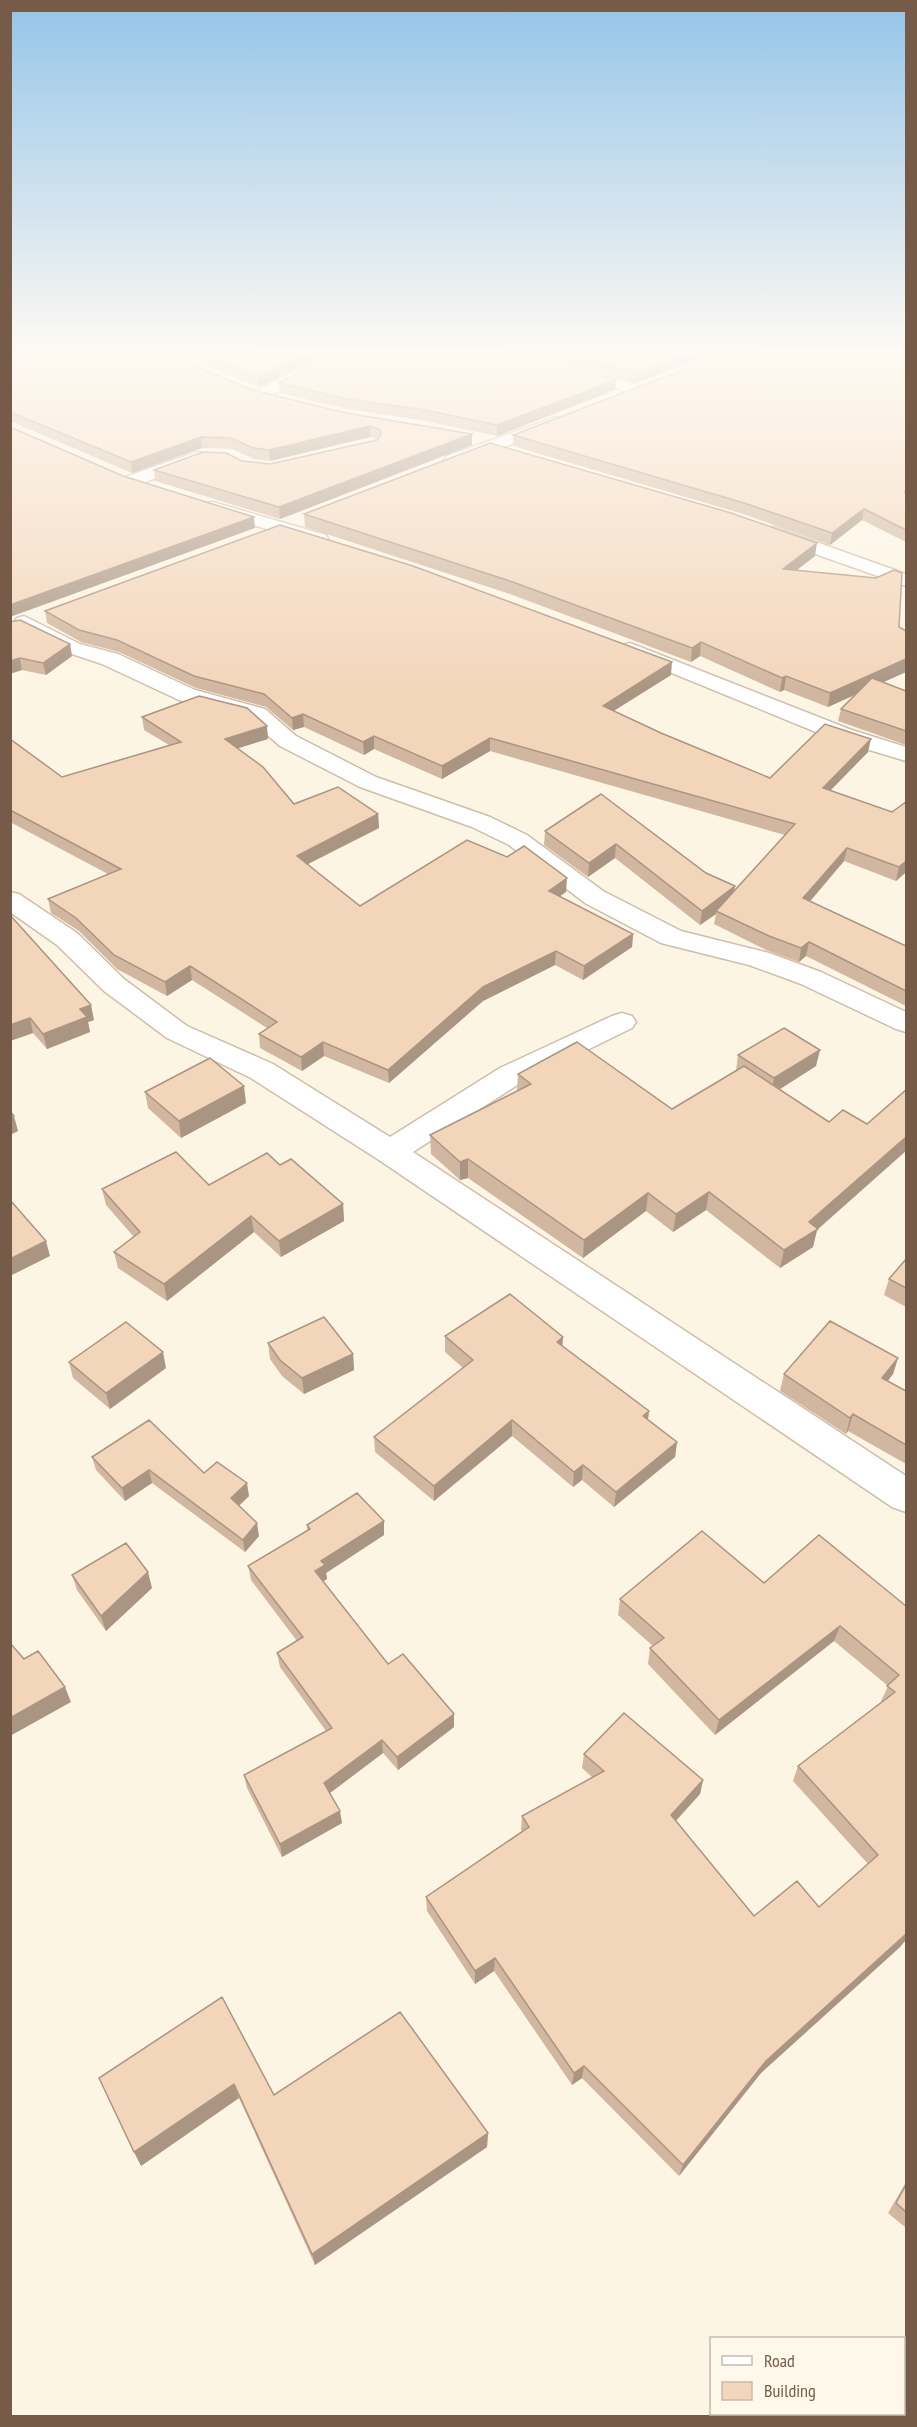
<svg xmlns="http://www.w3.org/2000/svg" width="917" height="2427" viewBox="0 0 917 2427" font-family="'PT Sans Narrow',sans-serif">
	<style>
		.lines { fill: none; stroke-linecap: round; stroke-linejoin: round }
		.street-casing { stroke: #cfbdaa; stroke-width: 3 }
		.street { fill: #fff; fill-rule: evenodd }
		.wall { fill: #d1b7a0 }
		.shaded-wall { fill: #aa9582 }
		.building { fill: #f3d5ba; stroke: #aa9582; stroke-width: 1.5 }
	</style>
	<rect width="100%" height="100%" fill="#fdf5e4"/>
	<g class="lines">
		<defs>
			<path id="street" d="M502,352H525L644,387L646,390L638,395L632,393L504,355Z
				M319,359L327,364L324,367L266,398H254L252,395L254,392Z
				M556,417L562,419L564,422L562,425L459,464H447L444,460L447,456Z
				M197,452L203,453L206,457L203,461L137,485H125L122,481L125,477Z
				M213,502L326,535L328,539L326,543L319,545L207,511L204,507L207,503Z
				M774,527L906,574V586L767,537L765,533L767,529Z
				M24,616L80,644L118,654L195,690L265,709L296,736L376,777L490,817L527,835L603,891L681,931L769,953L821,972L906,1012V1032L896,1029L801,984L749,965L661,943L585,903L509,845L472,827L360,787L280,746L249,719L179,700L102,664L66,652L17,626L14,622L17,618Z
				M630,643L849,729L906,747V761L833,739L623,653L619,649L623,645Z
				M10,892L19,894L77,933L124,979L187,1026L273,1064L390,1137L500,1068L612,1016L622,1013L632,1016L636,1022L632,1028L522,1082L413,1152L906,1476V1512L892,1507L379,1160L251,1078L167,1038L104,991L57,945L10,912Z"/>
		</defs>
		<use href="#street" class="street-casing"/>
		<use href="#street" class="street"/>
	</g>
	<path class="wall" d="M10,352L253,390L472,445L280,519L155,481L154,470L242,461L270,464L377,440L378,439L370,437L270,461L254,459L232,449L202,448L132,473L10,421Z
		M176,352H519L616,380L615,390L497,436L425,421L347,409L280,393L279,383L330,355L327,353L259,387Z
		M533,352H716L636,383Z
		M906,352V542L862,520L830,545L743,514L513,446V435Z
		M304,514L815,556L797,570L899,627L906,672L883,682L906,691V745L838,721L841,709L854,695L828,707L784,690L780,692L700,656L691,662L510,594L305,527Z
		M45,611L671,675L614,711L661,733L770,778L868,752L831,790L892,812L906,802V873H905L896,881L844,861L810,901L906,946V1006L806,956L799,962L766,950L714,924L716,914L700,925L615,858L588,877L544,845L545,831L601,794L706,873L735,886L734,891L785,835L490,751L442,779L374,749L364,755L304,727L293,730L266,707L196,688L119,652L81,642L47,623Z
		M10,622L70,644L72,656L46,675L22,670Z
		M142,717L268,739L237,748L294,804L378,814L379,828L308,864L360,906L566,892L560,896L633,934L632,947L583,980L555,965L483,1001L389,1083L324,1056L302,1071L260,1048L259,1034L267,1028L192,980L167,996L117,969L79,931L51,913L48,899L108,874L10,822V739L62,777L169,745L144,730Z
		M10,915L94,1020L88,1022L90,1032L47,1049L33,1033L10,1041Z
		M738,1055L816,1066L779,1089L817,1230L813,1247L780,1268L706,1210L673,1232L646,1211L583,1258L468,1178L460,1180L431,1154L430,1135L517,1091L518,1074L672,1109L736,1071Z
		M145,1092L246,1103L181,1138L148,1108Z
		M280,1165L343,1204L344,1221L281,1257L254,1232L167,1301L118,1268L114,1252L134,1237L106,1205L102,1189L209,1185Z
		M906,1259V1307L884,1295L889,1279Z
		M445,1336L563,1346L649,1411L648,1419L677,1442L675,1457L614,1507L582,1480L573,1487L512,1436L434,1501L375,1452L374,1437L463,1368L445,1352Z
		M268,1343L353,1354L354,1370L304,1394L282,1376L270,1359Z
		M898,1358L893,1374L888,1381L906,1391V1464L848,1431L846,1434L780,1391L784,1374Z
		M69,1362L166,1368L110,1409L73,1378Z
		M92,1457L204,1473L249,1496L239,1506L259,1536L245,1552L152,1483L125,1501L96,1470Z
		M384,1521V1535L326,1573L327,1579L323,1581L388,1664L454,1714V1727L398,1770L383,1753L330,1793L342,1823L282,1857L247,1788L244,1775L326,1731L280,1667L277,1653L297,1641L251,1580L248,1566L307,1531V1525Z
		M72,1575L152,1588L106,1631L77,1590Z
		M764,1583L906,1606L900,1947L761,2073L679,2176L582,2078L572,2085L494,1971L475,1984L427,1911L426,1897L522,1831L521,1830L522,1816L593,1778L582,1768L584,1754L703,1780L700,1794L676,1821L754,1916L819,1907L868,1864L793,1781L798,1766L882,1702L881,1701L888,1686L834,1641L715,1735L648,1664L650,1648L653,1646L618,1615L620,1599Z
		M222,1997L274,2095L488,2133L487,2147L315,2265L239,2098L141,2166Z
		M906,2182V2228L888,2213Z"/>
	<path class="shaded-wall" d="M309,352H327V353L259,387L258,377Z
		M691,352H716L636,383L637,373Z
		M616,380L615,390L497,436V425Z
		M370,426V437L270,461L269,450Z
		M472,434V445L280,519L279,507Z
		M201,437L202,448L132,473L131,462Z
		M864,509L862,520L830,545L832,533Z
		M254,517L255,528L10,617V605Z
		M817,543L815,556L781,582L783,569Z
		M701,642L700,656L691,662L692,648Z
		M70,644L72,656L46,675L43,663Z
		M20,658L22,670L10,674V661Z
		M906,659V672L828,707L830,693Z
		M672,662L671,675L602,718L603,706Z
		M786,676L784,690L780,692L782,678Z
		M303,714L304,727L293,730L292,718Z
		M267,726L268,739L226,752L225,739Z
		M374,736V749L364,755L363,742Z
		M490,738V751L442,779V766Z
		M871,739L868,752L821,800L823,788Z
		M378,814L379,828L298,869L297,856Z
		M616,844L615,858L588,877L589,863Z
		M847,848L844,861L801,912L803,898Z
		M906,861L905,873L896,881L899,867Z
		M567,878L566,892L548,904L549,891Z
		M735,886L733,900L716,911V914L700,925L702,911Z
		M633,934L632,947L583,980L584,966Z
		M809,942L806,956L799,962L801,948Z
		M556,951L555,965L483,1001L389,1083L388,1070L483,987Z
		M190,966L192,980L167,996L165,982Z
		M91,1005L94,1020L88,1022L90,1032L47,1049L43,1034L80,1009Z
		M30,1018L33,1033L10,1041V1025Z
		M323,1042L324,1056L302,1071L301,1057Z
		M820,1050L816,1066L771,1095L774,1078Z
		M244,1086L246,1103L181,1138L179,1121Z
		M14,1116L18,1131L10,1135V1118Z
		M906,1137V1151L817,1230L813,1247L780,1268L784,1250L809,1222Z
		M468,1159V1178L460,1180V1162Z
		M709,1192L706,1210L673,1232L676,1214Z
		M648,1193L646,1211L583,1258L584,1240Z
		M343,1204L344,1221L281,1257L279,1241Z
		M251,1216L254,1232L167,1301L164,1284Z
		M46,1241L50,1256L10,1276V1259Z
		M563,1337L562,1352L557,1342Z
		M163,1352L166,1368L110,1409L106,1393Z
		M353,1354L354,1370L304,1394L302,1378Z
		M898,1358L893,1374L877,1394L882,1378Z
		M649,1411L647,1427L643,1416Z
		M853,1414L848,1431L846,1434L850,1418Z
		M512,1420V1436L434,1501V1486Z
		M677,1442L675,1457L614,1507L616,1492Z
		M583,1465L582,1480L573,1487L574,1472Z
		M149,1470L152,1483L125,1501L122,1488Z
		M247,1483L249,1496L233,1511L231,1498Z
		M384,1521V1535L326,1573L327,1579L317,1585L315,1571L321,1561Z
		M257,1523L259,1536L245,1552L243,1540Z
		M148,1572L152,1588L106,1631L101,1616Z
		M840,1626L834,1641L715,1735L719,1720Z
		M65,1687L71,1702L10,1736V1718Z
		M454,1714V1727L398,1770L397,1757Z
		M382,1740L383,1753L326,1796L324,1783Z
		M703,1780L700,1794L668,1829L671,1815Z
		M340,1811L342,1823L282,1857L280,1844Z
		M906,1934V1940L900,1947L761,2073L679,2176L683,2165L766,2061Z
		M495,1958L494,1971L475,1984V1971Z
		M584,2066L582,2078L572,2085L574,2073Z
		M234,2084L239,2098L141,2166L134,2152Z
		M488,2133L487,2147L315,2265L312,2254Z"/>
	<path class="building" d="M10,352H161L253,390L346,413L472,434L279,507L154,470L203,452L226,453L242,461L270,464L377,440L381,434L379,429L370,426L269,450L253,448L231,438L201,437L131,462L10,412Z
		M198,352H309L258,377Z
		M333,352H519L616,380L497,425L425,410L347,399L279,383L332,354Z
		M566,352H691L637,373Z
		M730,352H906V492H904L906,493V530L864,509L832,533L744,503L513,435Z
		M10,427L123,476L254,517L10,605Z
		M490,443L731,513L817,543L783,569L876,578L894,570L902,573L899,627L906,631V659L830,693L786,676L782,678L701,642L692,648L510,581L304,514Z
		M280,525L413,566L672,662L603,706L661,733L770,778L825,724L871,739L823,788L892,812L906,802V861L899,867L847,848L803,898L906,946V991L809,942L801,948L769,936L716,911L795,824L490,738L442,766L374,736L363,742L303,714L292,718L264,694L194,676L117,640L79,630L45,611Z
		M20,620L70,644L43,663L20,658L10,661V622Z
		M872,678L906,691V731L841,709Z
		M199,696L247,708L267,726L225,739L263,767L294,804L338,787L378,814L297,856L360,906L467,840L507,857L524,846L567,878L549,891L633,934L584,966L556,951L483,987L388,1070L323,1042L301,1057L259,1034L277,1022L190,966L165,982L114,955L76,918L48,899L121,869L10,810V739L62,777L181,742L142,717Z
		M601,794L706,873L735,886L702,911L616,844L589,863L545,831Z
		M10,915L91,1005L80,1009L87,1017L43,1034L30,1018L10,1025Z
		M784,1028L820,1050L774,1078L738,1055Z
		M577,1042L672,1109L744,1066L829,1122L843,1110L867,1124L906,1090V1137L809,1222L818,1229L784,1250L709,1192L676,1214L648,1193L584,1240L468,1159L460,1162L430,1135L531,1084L518,1074Z
		M210,1058L244,1086L179,1121L145,1092Z
		M10,1111L14,1116L10,1118Z
		M176,1152L209,1185L267,1153L280,1165L291,1159L343,1204L279,1241L251,1216L164,1284L114,1252L140,1232L102,1189Z
		M10,1200L46,1241L10,1259Z
		M906,1259V1288L889,1279Z
		M510,1294L563,1337L557,1342L649,1411L643,1416L677,1442L616,1492L583,1465L574,1472L512,1420L434,1486L374,1437L473,1360L445,1336Z
		M324,1317L353,1354L302,1378L280,1360L268,1343Z
		M830,1321L898,1358L882,1378L906,1391V1445L853,1414L850,1418L784,1374Z
		M126,1322L163,1352L106,1393L69,1362Z
		M149,1420L204,1473L217,1462L247,1483L231,1498L257,1523L243,1540L149,1470L122,1488L92,1457Z
		M357,1493L384,1521L321,1561L325,1565L315,1571L388,1664L403,1654L454,1714L397,1757L382,1740L324,1783L340,1811L280,1844L244,1775L332,1728L277,1653L303,1637L248,1566L310,1529L307,1525Z
		M702,1531L764,1583L819,1535L906,1606V1934L766,2061L683,2165L584,2066L574,2073L495,1958L475,1971L426,1897L529,1827L522,1816L604,1771L584,1754L624,1713L703,1780L671,1815L754,1916L797,1881L819,1907L878,1855L798,1766L895,1692L887,1686L899,1675L840,1626L719,1720L650,1648L664,1638L620,1599Z
		M126,1543L148,1572L101,1616L72,1575Z
		M10,1643L24,1659L38,1651L65,1687L10,1718Z
		M222,1997L274,2095L400,2012L488,2133L312,2254L234,2084L134,2152L99,2078Z
		M906,2185V2212L896,2203Z"/>
	<linearGradient id="sky" x2="0" y2="1"><stop stop-color="#94c4e8"/><stop offset="0.51" stop-color="#fefaf3"/><stop offset="1" stop-color="#fefaf3" stop-opacity="0"/></linearGradient>
	<rect width="917" height="692" fill="url(#sky)"/>
	<rect width="917" height="2427" fill="none" stroke="#765c48" stroke-width="24"/>
	<rect x="710" y="2337" width="195" height="78" fill="#fff8eb" stroke="#c8baaa" stroke-width="1.5"/>
	<rect x="722" y="2356" width="30" height="9" fill="#ffffff" stroke="#c8baaa" stroke-width="1.5"/>
	<text x="764" y="2367" font-size="18" fill="#765c48">Road</text>
	<rect x="722" y="2382" width="30" height="18" fill="#f3d5ba" stroke="#c8baaa" stroke-width="1.5"/>
	<text x="764" y="2397" font-size="18" fill="#765c48">Building</text>
</svg>
